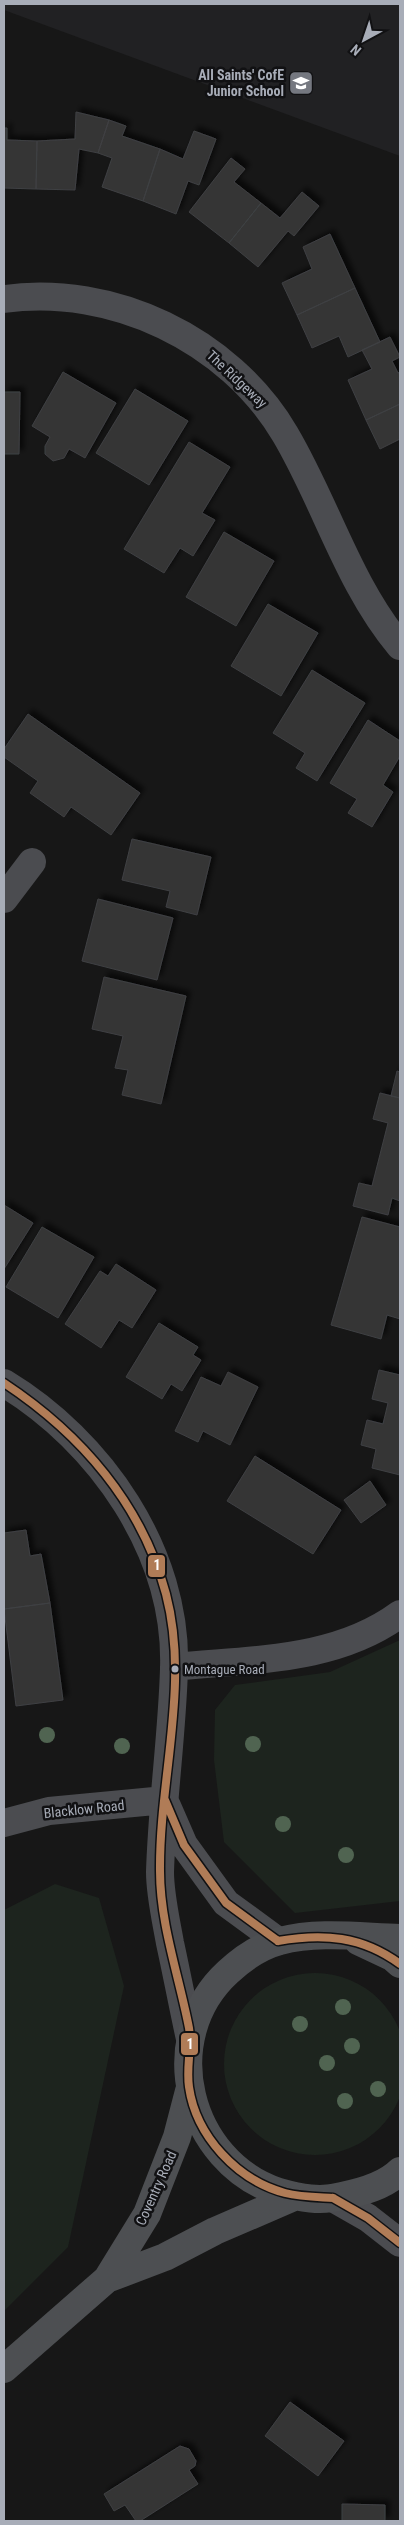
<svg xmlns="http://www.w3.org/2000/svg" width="404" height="2525" viewBox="0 0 404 2525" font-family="'Roboto Condensed',sans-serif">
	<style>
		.built { fill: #212123 }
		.green { fill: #1d241e }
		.building { fill: #353536; stroke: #3f4043; filter: url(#shadow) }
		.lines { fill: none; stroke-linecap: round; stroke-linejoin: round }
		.minor { stroke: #4b4c50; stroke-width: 28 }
		.major { stroke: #4d4f52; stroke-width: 28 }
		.bus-1-casing { stroke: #111113; stroke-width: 11 }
		.bus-1 { stroke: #b07c57; stroke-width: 8 }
		.tree { fill: #506451 }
		.bus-dot { fill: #a8adb8; stroke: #111113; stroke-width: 2 }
		.labels { text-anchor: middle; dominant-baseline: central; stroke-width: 5; stroke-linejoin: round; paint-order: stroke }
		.bus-label { font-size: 13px; fill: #a8adb8; stroke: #111113; text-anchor: start }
		.poi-label { font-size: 14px; font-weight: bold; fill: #a8adb8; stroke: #111113; text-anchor: end }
		.street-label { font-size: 14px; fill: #a8adb8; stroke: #111113 }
		.line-badge { stroke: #111113; stroke-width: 2 }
		.badge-label { font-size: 14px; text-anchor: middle; font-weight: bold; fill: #fff }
	</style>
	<defs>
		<filter id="shadow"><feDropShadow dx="4.5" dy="-4.5" stdDeviation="2.5" flood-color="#0009"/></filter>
	</defs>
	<rect width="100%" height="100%" fill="#171717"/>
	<path class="built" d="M4,4H400V156L4,10Z"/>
	<path class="green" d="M400,1640V1901L295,1913L224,1842L214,1760L215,1710L235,1685L330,1672Z
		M55,1884L99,1898L124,1986L68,2247L4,2311V1910Z
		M224 2064a91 91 0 1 1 182 0a91 91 0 1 1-182 0Z"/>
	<path class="building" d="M76,112L109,120L98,153L79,149L75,190L36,189L37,141L75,139Z
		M109,120L126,126L122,136L160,149L143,201L102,187L112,158L98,153Z
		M4,128H7V140L37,141L36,189L4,188Z
		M194,131L216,139L199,185L188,181L176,214L143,201L160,149L183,159Z
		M231,158L245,169L234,182L261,203L229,243L189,212Z
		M302,192L319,206L294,236L288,231L258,267L229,243L261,203L280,218Z
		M330,234L355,288L297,315L282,283L312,269L303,247Z
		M355,288L380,342L348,357L339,336L312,348L297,315Z
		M390,337L400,357L392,361L398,373L400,372V404L366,420L348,380L372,369L362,350Z
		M63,372L116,403L85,458L69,449L64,458L53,461L45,454V446L50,437L32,426Z
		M135,389L188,421L149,485L96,453Z
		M4,392H20L19,454H4Z
		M400,404V439L380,449L366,420Z
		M189,442L230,467L202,513L215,520L193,556L180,548L164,573L124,549Z
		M224,532L274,561L236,626L186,597Z
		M268,604L318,633L281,696L231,666Z
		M312,670L365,703L317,781L296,768L305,753L273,733Z
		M28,714L140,793L111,835L71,807L64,817L30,793L38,781L4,757V749Z
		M368,720L400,741V756L383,785L393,792L372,827L348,813L357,799L330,783Z
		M132,839L211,857L197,915L166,907L170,891L122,880Z
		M98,899L173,918L157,980L82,961Z
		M104,977L186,996L161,1104L122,1095L128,1070L115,1068L123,1036L92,1029Z
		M397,1071L400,1072V1098L391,1096Z
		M380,1093L400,1098V1201L392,1198L388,1215L353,1206L359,1183L372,1186L388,1123L373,1119Z
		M4,1205L33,1223L4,1269Z
		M362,1217L400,1227V1319L387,1315L381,1339L331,1325Z
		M42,1227L94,1257L58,1318L6,1287Z
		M116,1264L156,1290L132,1328L119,1320L101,1348L65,1324L100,1271L108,1276Z
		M159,1323L198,1347L193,1355L201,1360L182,1391L171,1384L162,1399L126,1377Z
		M379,1370L400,1375V1475L372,1468L376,1449L361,1445L367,1420L383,1424L388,1403L372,1399Z
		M228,1372L258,1387L230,1445L203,1431L198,1442L175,1431L201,1377L221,1386Z
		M255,1456L341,1510L313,1554L227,1501Z
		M370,1481L386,1505L361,1523L344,1500Z
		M26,1530L30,1556L41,1554L50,1603L4,1609V1533Z
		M50,1603L63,1700L16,1706L4,1609Z
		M290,2402L344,2441L318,2476L265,2436Z
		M180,2446L189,2449L196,2461L195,2466L189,2470L198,2484L140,2521H136L125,2505L114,2511L104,2494Z
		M342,2504L385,2505V2521H342Z"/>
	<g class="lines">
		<path class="minor" d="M4,299C112,284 229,339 285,434C326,503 348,584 400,646
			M4,899L32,862
			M4,1383C100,1441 178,1552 174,1669C172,1736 162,1804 160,1872C160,1895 166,1920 170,1943C177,1975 183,2007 190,2039
			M174,1667C251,1659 335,1662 400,1614
			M167,1806L184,1845L226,1903L278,1941
			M4,1823L49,1811L165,1800
			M333,2198L368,2218L400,2243"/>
		<path class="major" d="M400,1938C361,1937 318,1931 280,1941C261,1946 243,1958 228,1972C156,2038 187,2162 279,2192C300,2198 321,2202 342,2196C362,2192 385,2186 400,2171
			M358,1941L392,1957L400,1964
			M107,2279L165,2257L215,2231L294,2197
			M4,2369L107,2279L147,2214L177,2137L189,2091"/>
		<defs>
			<path id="bus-1" d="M4,1383C81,1434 142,1504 166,1594C190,1685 159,1779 160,1871C160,1924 179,1976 189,2028C192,2048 186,2067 189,2087C196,2136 237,2180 285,2193C301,2197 317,2197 333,2198
				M165,1800L184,1845L226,1903L278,1941
				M278,1941C323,1933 362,1936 400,1964
				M333,2198L368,2218L400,2243"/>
		</defs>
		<use href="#bus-1" class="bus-1-casing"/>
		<use href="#bus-1" class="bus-1"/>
	</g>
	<g class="tree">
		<circle cx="47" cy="1735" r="8"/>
		<circle cx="253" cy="1744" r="8"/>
		<circle cx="122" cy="1746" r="8"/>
		<circle cx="283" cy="1824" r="8"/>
		<circle cx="346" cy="1855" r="8"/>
		<circle cx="343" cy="2007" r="8"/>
		<circle cx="300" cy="2024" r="8"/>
		<circle cx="352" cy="2046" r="8"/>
		<circle cx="327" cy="2063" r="8"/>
		<circle cx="378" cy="2089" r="8"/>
		<circle cx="345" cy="2101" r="8"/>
	</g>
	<defs>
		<symbol id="school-square" viewBox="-11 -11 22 22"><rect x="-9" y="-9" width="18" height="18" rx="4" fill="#757880" stroke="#111113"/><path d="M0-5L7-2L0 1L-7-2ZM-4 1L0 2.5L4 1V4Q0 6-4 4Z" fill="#fff"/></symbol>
	</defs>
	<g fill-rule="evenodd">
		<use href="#school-square" x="287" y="69" width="28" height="28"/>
	</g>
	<circle class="bus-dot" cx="175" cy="1669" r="4.5"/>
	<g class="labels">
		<g class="bus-label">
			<text x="184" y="1669">Montague Road</text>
		</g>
		<g class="poi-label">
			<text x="284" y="75">All Saints' CofE<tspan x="284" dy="16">Junior School</tspan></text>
		</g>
		<g class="street-label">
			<text transform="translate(237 379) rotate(43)">The Ridgeway</text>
			<text transform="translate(84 1809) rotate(-6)">Blacklow Road</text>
			<text transform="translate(156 2188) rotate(-66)">Coventry Road</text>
		</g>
	</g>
	<g class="line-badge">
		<rect x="147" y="1554" width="19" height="24" rx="5" fill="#b07c57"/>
		<rect x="180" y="2032" width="19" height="24" rx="5" fill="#b07c57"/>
	</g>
	<g class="badge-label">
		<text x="157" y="1570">1</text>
		<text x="190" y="2049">1</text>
	</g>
	<rect width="404" height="2525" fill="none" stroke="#a8adb8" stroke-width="10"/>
	<g transform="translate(364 40) rotate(220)" stroke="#111113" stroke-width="4" paint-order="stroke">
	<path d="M0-4L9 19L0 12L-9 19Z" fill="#a8adb8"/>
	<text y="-8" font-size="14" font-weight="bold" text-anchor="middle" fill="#a8adb8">N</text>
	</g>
</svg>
